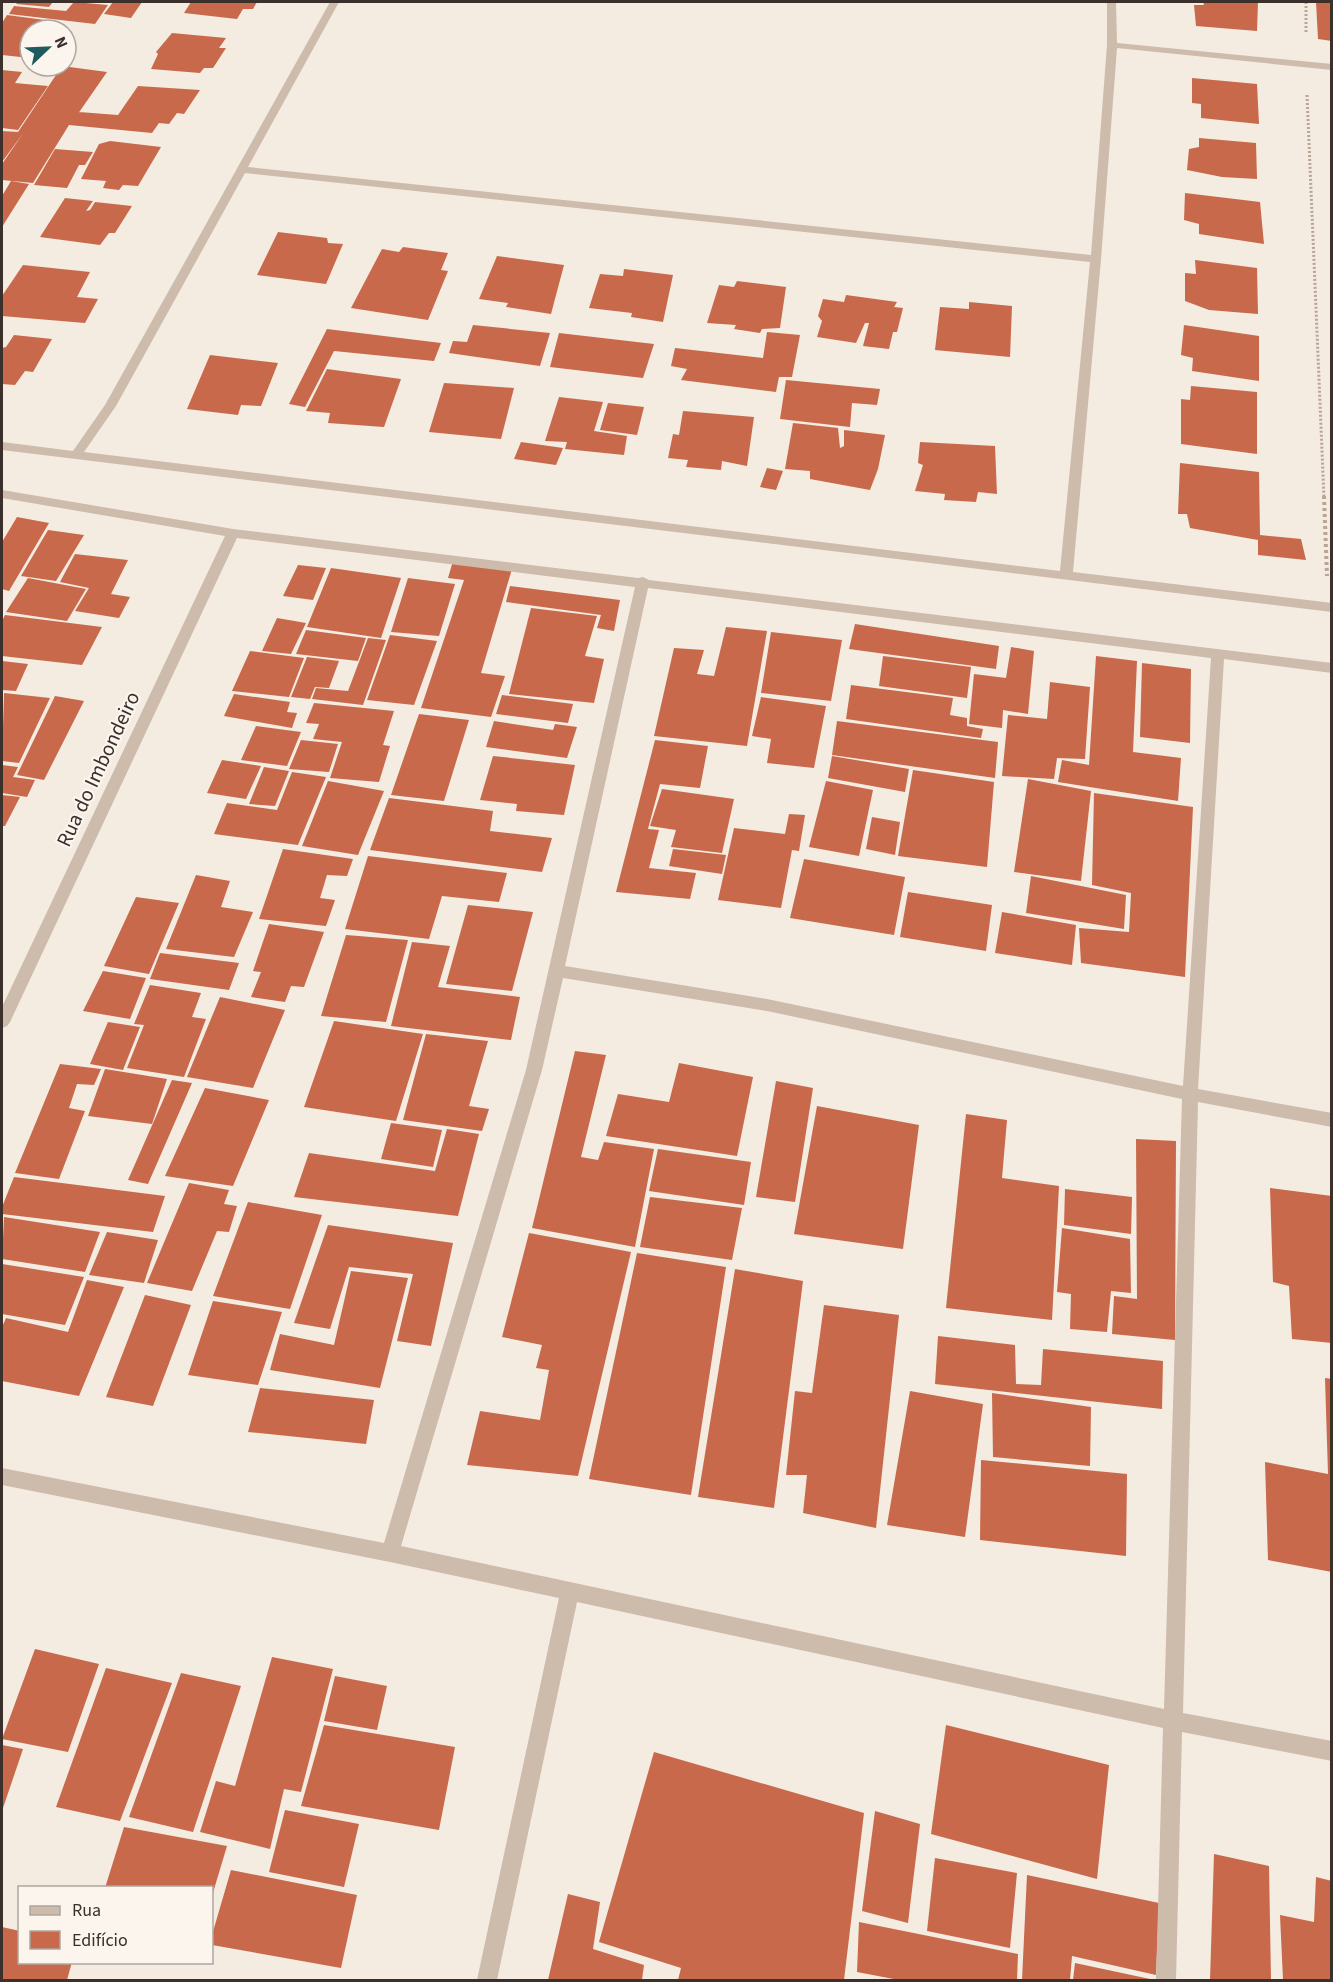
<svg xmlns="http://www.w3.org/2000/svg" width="1333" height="1982" viewBox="0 0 1333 1982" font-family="'Source Sans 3',sans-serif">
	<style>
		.building { fill: #c8694b }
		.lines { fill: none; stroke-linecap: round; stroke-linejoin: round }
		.path-far1 { stroke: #b9a596; stroke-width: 3; stroke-dasharray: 2 2; stroke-linecap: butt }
		.path { stroke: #b9a596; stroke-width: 4; stroke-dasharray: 3 3; stroke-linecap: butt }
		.minor { fill: #cdbbac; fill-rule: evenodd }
		.labels { text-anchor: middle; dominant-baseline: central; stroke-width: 4.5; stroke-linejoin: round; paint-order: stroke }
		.street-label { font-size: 21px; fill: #3b302b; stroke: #fbf5ee }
	</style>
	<rect width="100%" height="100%" fill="#f4ebe1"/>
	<path class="building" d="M18,2H53L49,7L16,4Z
		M74,2L108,5L95,24L9,14L14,6L66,11Z
		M113,2H142L131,18L104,14Z
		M191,2H257L253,9H243L237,19L184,13Z
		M1203,2H1258L1257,31L1196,26L1194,5H1204Z
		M1316,2H1332V41L1318,39Z
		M7,15L60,22L54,30H30V58L2,55V23Z
		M172,33L226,38L219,48H226L213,68H204L200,73L151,69L158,54L156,52Z
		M62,66L107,72L73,121L79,112L118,115L138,86L200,90L184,114L177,113L169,124L159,123L152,133L69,125L33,183L2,180V164L24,132L2,162V131L18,132Z
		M2,70L22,72L15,83L48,86L18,130L2,128Z
		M1192,78L1257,84L1259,124L1201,118V104L1192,103Z
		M1199,138L1256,143L1257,179L1222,177L1187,170L1189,149L1199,147Z
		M110,141L161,147L138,186L123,185L119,190L103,188L106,181L81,179L99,144Z
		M55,149L93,152L85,165H79L67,188L34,185Z
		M11,181L29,184L2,227V196Z
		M1185,193L1260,202L1264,244L1199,234V224L1184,220Z
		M65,198L93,201L86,211L90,210L95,202L132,206L115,233H109L100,245L40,237Z
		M278,232L327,238L328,243L343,244L326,284L257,275Z
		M403,247L448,253L441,270L448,271L428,320L351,308L382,249L399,252Z
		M497,256L564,265L551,314L506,307L508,303L479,299Z
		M1195,260L1257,268L1258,314L1209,310L1185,301V273L1196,274Z
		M23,265L90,272L77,297L98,299L85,323L2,316V296Z
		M624,269L673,275L663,322L631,317L632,313L589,308L600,274L623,276Z
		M737,281L786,287L780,328L762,329L760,333L734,329L736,325L707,323L719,285L734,287Z
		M846,295L897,302L894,307L903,308L897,332H893L889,349L863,346L869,323H865L856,343L817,337L822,321L818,316L823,299L844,302Z
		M969,302L1012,306L1010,357L935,350L940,307L969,309Z
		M473,325L550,333L540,366L449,353L453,341L467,342Z
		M1184,325L1259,336V381L1192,371L1193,358L1181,355Z
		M327,329L441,343L434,361L334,351L305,407L289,404Z
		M767,332L800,335L792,377H779L776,392L681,380L687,369L671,366L675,348L763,358Z
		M559,333L654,344L643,378L550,367Z
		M14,335L52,339L33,372L25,371L15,385L2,384V348L6,347Z
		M210,355L278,363L261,406L241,405L238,415L187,409Z
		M327,369L401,379L384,427L328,423L330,413L306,411Z
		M786,380L880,389L877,405L852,403L850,427L780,419Z
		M444,383L514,388L501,439L429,432Z
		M1191,386L1257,392V454L1181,444V399L1190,400Z
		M559,397L603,402L594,431L627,436L624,455L565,449L567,442L545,441Z
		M608,403L644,407L637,435L600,430Z
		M683,411L754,417L747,466L722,461L721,470L686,467L688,460L668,458L673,434L679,435Z
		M793,423L838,428L840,448L844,446V430L885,435L878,469L870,490L810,479V471L785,469Z
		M521,442L563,448L556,465L514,459Z
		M920,442L995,446L997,494L978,492L976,502L944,500L945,494L915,491L923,465L918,463Z
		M1180,463L1259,472L1260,535L1301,539L1306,560L1258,555V540L1190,528L1187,514H1178Z
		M767,468L783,471L776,490L760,487Z
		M17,517L49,523L9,591L2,589V542Z
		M48,530L84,535L56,581L21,576Z
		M75,554L128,560L111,594L130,597L119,618L75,611L89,588L60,582Z
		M453,561L512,569L481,673L505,676L491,717L421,708L464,580L448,578Z
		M298,565L326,568L313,600L283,596Z
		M331,568L401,578L381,638L307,627Z
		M28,578L86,589L67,621L6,612Z
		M408,578L455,584L439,636L391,632Z
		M510,586L620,600L614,631L597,628L601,615L506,602Z
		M531,608L597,616L585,656L604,659L594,703L509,694Z
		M5,615L102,627L82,665L2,656V621Z
		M277,618L306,623L291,654L262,651Z
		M855,624L999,646L996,669L849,649Z
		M726,627L767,631L747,746L654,736L674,648L704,650L697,674L714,676Z
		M306,630L366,638L358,661L296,654Z
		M771,632L842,640L831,701L761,693Z
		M390,635L437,641L414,705L367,700Z
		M368,638L386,640L363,705L312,699L316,688L348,691Z
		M1011,647L1034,651L1028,714L1003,710L1002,728L969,724L974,674L1006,678Z
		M250,651L304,658L289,697L232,691Z
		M883,656L971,667L967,698L879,686Z
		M1096,656L1137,661L1133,752L1181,758L1178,801L1058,782L1062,760L1089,765Z
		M307,657L339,661L329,688L315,687L310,699L291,697Z
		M2,661L28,664L16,691L2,690Z
		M1142,663L1191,669L1190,743L1140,737Z
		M1050,682L1090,687L1085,759L1057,758L1054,779L1002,776L1008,715L1047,719Z
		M851,685L953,698L950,715L967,718V726L983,729L981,738L846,719Z
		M4,693L50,698L19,763L2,761Z
		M234,694L290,702L287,712L297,713L292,728L224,716Z
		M502,695L573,704L568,723L496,714Z
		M55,696L84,701L44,780L17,775Z
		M761,697L826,706L814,768L767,763L771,739L752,736Z
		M314,703L394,711L383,745L390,746L379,782L330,778L342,742L313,739L319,724L306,723Z
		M419,714L469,720L444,801L391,795Z
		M494,721L553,730L555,724L577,727L567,758L486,747Z
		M837,721L998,742L995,778L832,755Z
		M256,726L301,732L287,766L241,760Z
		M301,740L338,744L329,772L289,769Z
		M655,740L708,746L700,788L660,784L648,829L659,830L649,868L696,873L690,899L616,892Z
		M493,756L575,765L564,815L516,811L517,804L480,800Z
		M832,756L909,769L905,792L828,778Z
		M222,760L261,766L246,799L207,793Z
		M2,765L18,767L13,777L35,780L27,797L2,793Z
		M264,767L289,771L275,806L249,804Z
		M913,770L994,782L987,867L898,856Z
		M292,772L326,777L298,845L214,834L227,803L277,810Z
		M1028,779L1091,791L1081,881L1014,872Z
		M328,781L384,791L358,855L302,846Z
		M826,781L873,790L859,856L809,847Z
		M662,789L734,799L722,853L671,847L676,830L650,826Z
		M1094,793L1193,807L1185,977L1081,963L1079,928L1129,932L1131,893L1092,885Z
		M2,795L20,797L5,826H2Z
		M389,798L493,811L490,831L552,838L542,872L370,850Z
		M789,814L805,815L799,851L792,850L781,908L718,900L734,828L785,834Z
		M872,817L900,822L895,855L866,849Z
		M283,849L353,859L347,876L327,875L320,898L335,900L326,926L259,919Z
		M673,849L726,855L722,874L669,866Z
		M368,856L507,873L499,902L442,896L429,939L345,929Z
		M804,859L905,877L894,935L790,918Z
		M196,875L230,881L221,907L253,912L234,957L166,949Z
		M1031,876L1126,895L1124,929L1026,913Z
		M908,892L992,905L986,951L900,937Z
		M136,897L179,903L149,974L104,966Z
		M468,905L533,912L512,991L446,984Z
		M1002,912L1076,925L1072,965L995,953Z
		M269,924L324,932L304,987L291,986L285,1002L251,997L261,972L253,971Z
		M346,935L408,940L386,1022L321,1016Z
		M412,942L450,946L438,987L520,997L511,1040L391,1026Z
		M160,953L239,963L229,990L150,979Z
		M103,971L146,978L130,1019L83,1011Z
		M150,985L201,993L192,1017L206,1019L184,1077L127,1068L144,1025L134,1024Z
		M220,997L285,1010L253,1088L187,1077Z
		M334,1021L423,1034L396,1121L304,1107Z
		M108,1022L140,1027L123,1070L90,1064Z
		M426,1034L488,1041L469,1106L489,1109L482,1131L403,1120Z
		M575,1051L606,1055L581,1157L598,1160L604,1142L654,1149L635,1247L532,1228Z
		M679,1063L753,1077L737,1156L606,1136L618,1094L669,1102Z
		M60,1064L101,1069L94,1085L77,1084L69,1108L85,1111L59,1179L15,1173Z
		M105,1069L167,1079L152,1124L88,1116Z
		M172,1080L192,1083L148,1184L128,1180Z
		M776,1081L813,1088L795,1202L756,1197Z
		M205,1088L269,1100L233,1186L165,1176Z
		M817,1106L919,1125L903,1249L794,1234Z
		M966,1114L1007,1120L1002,1178L1059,1186L1052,1320L946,1308Z
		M391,1123L442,1130L433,1167L381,1159Z
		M447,1129L479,1134L458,1216L294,1197L309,1153L435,1171Z
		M1136,1139L1176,1141L1175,1340L1112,1334L1114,1296L1137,1299Z
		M658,1149L751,1162L744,1205L649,1191Z
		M14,1177L165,1196L153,1232L2,1214V1207Z
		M189,1183L229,1190L224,1204L237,1206L229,1232L217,1231L192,1291L147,1283Z
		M1270,1188L1332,1196V1343L1292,1339L1289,1286L1273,1282Z
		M1065,1189L1132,1197L1131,1234L1064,1225Z
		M650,1197L742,1208L732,1260L640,1247Z
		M248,1202L322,1215L290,1309L213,1296Z
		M4,1217L100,1232L85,1272L2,1259Z
		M328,1225L453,1243L431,1346L397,1341L413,1274L349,1267L330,1329L294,1323Z
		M1062,1228L1130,1239L1131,1293L1111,1291L1107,1332L1070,1329L1071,1294L1057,1292Z
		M107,1232L158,1240L144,1283L89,1275Z
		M529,1233L631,1252L578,1476L467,1465L480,1411L540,1420L549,1370L536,1368L542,1345L502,1337Z
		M637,1253L726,1267L691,1495L589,1479Z
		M2,1264L84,1277L65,1325L2,1314Z
		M735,1269L803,1281L774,1508L698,1497Z
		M351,1271L408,1278L380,1388L270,1370L280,1334L334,1345Z
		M87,1280L124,1287L79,1396L2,1381V1327L6,1318L68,1332Z
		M145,1295L191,1305L153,1406L106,1397Z
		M213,1301L282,1312L258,1385L188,1375Z
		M824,1305L899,1315L876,1528L803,1513L807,1475H786L795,1391L812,1393Z
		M938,1336L1015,1345L1016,1384L1041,1385L1043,1349L1163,1361L1162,1409L935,1384Z
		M1325,1378L1332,1379V1572L1268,1560L1265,1462L1328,1474Z
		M260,1388L374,1400L366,1444L248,1432Z
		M910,1391L983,1404L965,1537L887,1525Z
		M992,1393L1091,1407L1090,1466L993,1457Z
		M981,1460L1127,1474L1126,1556L980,1540Z
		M35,1649L99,1664L68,1752L2,1739Z
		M272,1657L333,1669L301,1792L284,1789L270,1849L200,1832L216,1781L235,1786Z
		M106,1668L172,1683L120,1821L56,1807Z
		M181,1673L241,1686L193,1832L129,1817Z
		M335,1676L387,1686L377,1730L324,1721Z
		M324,1725L455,1747L439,1830L301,1806Z
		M946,1725L1109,1765L1097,1879L931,1834Z
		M2,1745L23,1749L2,1811Z
		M654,1752L864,1813L844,1980H678L681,1968L599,1942Z
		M285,1810L359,1824L344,1887L269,1872Z
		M875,1811L920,1824L908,1923L862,1911Z
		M124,1827L227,1846L212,1896V1888H105Z
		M1214,1854L1269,1866L1271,1980H1210Z
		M935,1858L1017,1873L1010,1948L927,1931Z
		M231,1870L357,1895L341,1968L212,1945V1935Z
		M1027,1875L1159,1903L1156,1975L1072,1956L1070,1980H1022Z
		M1316,1877L1332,1881V1980H1283L1280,1915L1314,1922Z
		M568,1894L600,1902L593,1949L644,1965L642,1980H548Z
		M859,1922L1018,1954L1017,1980H899L857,1972Z
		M2,1927L20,1931V1962H72L67,1980H2Z
		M1075,1963L1150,1979V1980H1073Z"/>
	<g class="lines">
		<path class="path-far1" d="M1306,2V34
			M1307,95L1324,498"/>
		<path class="path" d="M1324,496L1327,576"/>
		<path class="minor" d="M330,2H339L248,167L1091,255L1107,45V2H1116L1117,43L1332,64V70L1117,48L1101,259L1073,572L1332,603V612L2,450V442L73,451L105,405ZM245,173L1090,262L1060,571L84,452L116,406Z
			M2,490L233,529L638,578L643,577L649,580L1332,663V673L1224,659L1198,1089L1332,1113V1127L1198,1102L1183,1713L1332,1741V1761L1182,1732L1176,1980H1156L1163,1728L577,1602L497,1980H477L559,1598L390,1562L2,1485V1468L384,1543L526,1070L635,587L237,538L10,1022L7,1026L2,1028V1007L225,536L2,498ZM648,588L1211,658L1183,1086L767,999L565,966ZM563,978L767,1011L1182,1099L1164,1709L401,1546L542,1070Z"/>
	</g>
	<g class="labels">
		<g class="street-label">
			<text transform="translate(98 769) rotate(-65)">Rua do Imbondeiro</text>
		</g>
	</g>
	<rect width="1333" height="1982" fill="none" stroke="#3b302b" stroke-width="6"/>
	<rect x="18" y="1886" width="195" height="78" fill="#fbf5ee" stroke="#aea6a0" stroke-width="1.5"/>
	<rect x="30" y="1906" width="30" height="9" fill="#cdbbac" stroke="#aea6a0" stroke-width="1.5"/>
	<text x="72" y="1916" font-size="18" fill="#3b302b">Rua</text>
	<rect x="30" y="1931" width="30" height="18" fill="#c8694b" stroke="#aea6a0" stroke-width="1.5"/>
	<text x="72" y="1946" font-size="18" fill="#3b302b">Edifício</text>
	<g transform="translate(48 48) rotate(67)"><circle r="28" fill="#fbf5ee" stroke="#aea6a0" stroke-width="1.5"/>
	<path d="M0-4.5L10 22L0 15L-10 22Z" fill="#1f5a5e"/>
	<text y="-9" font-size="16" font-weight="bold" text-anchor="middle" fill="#3b302b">N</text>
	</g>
</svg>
